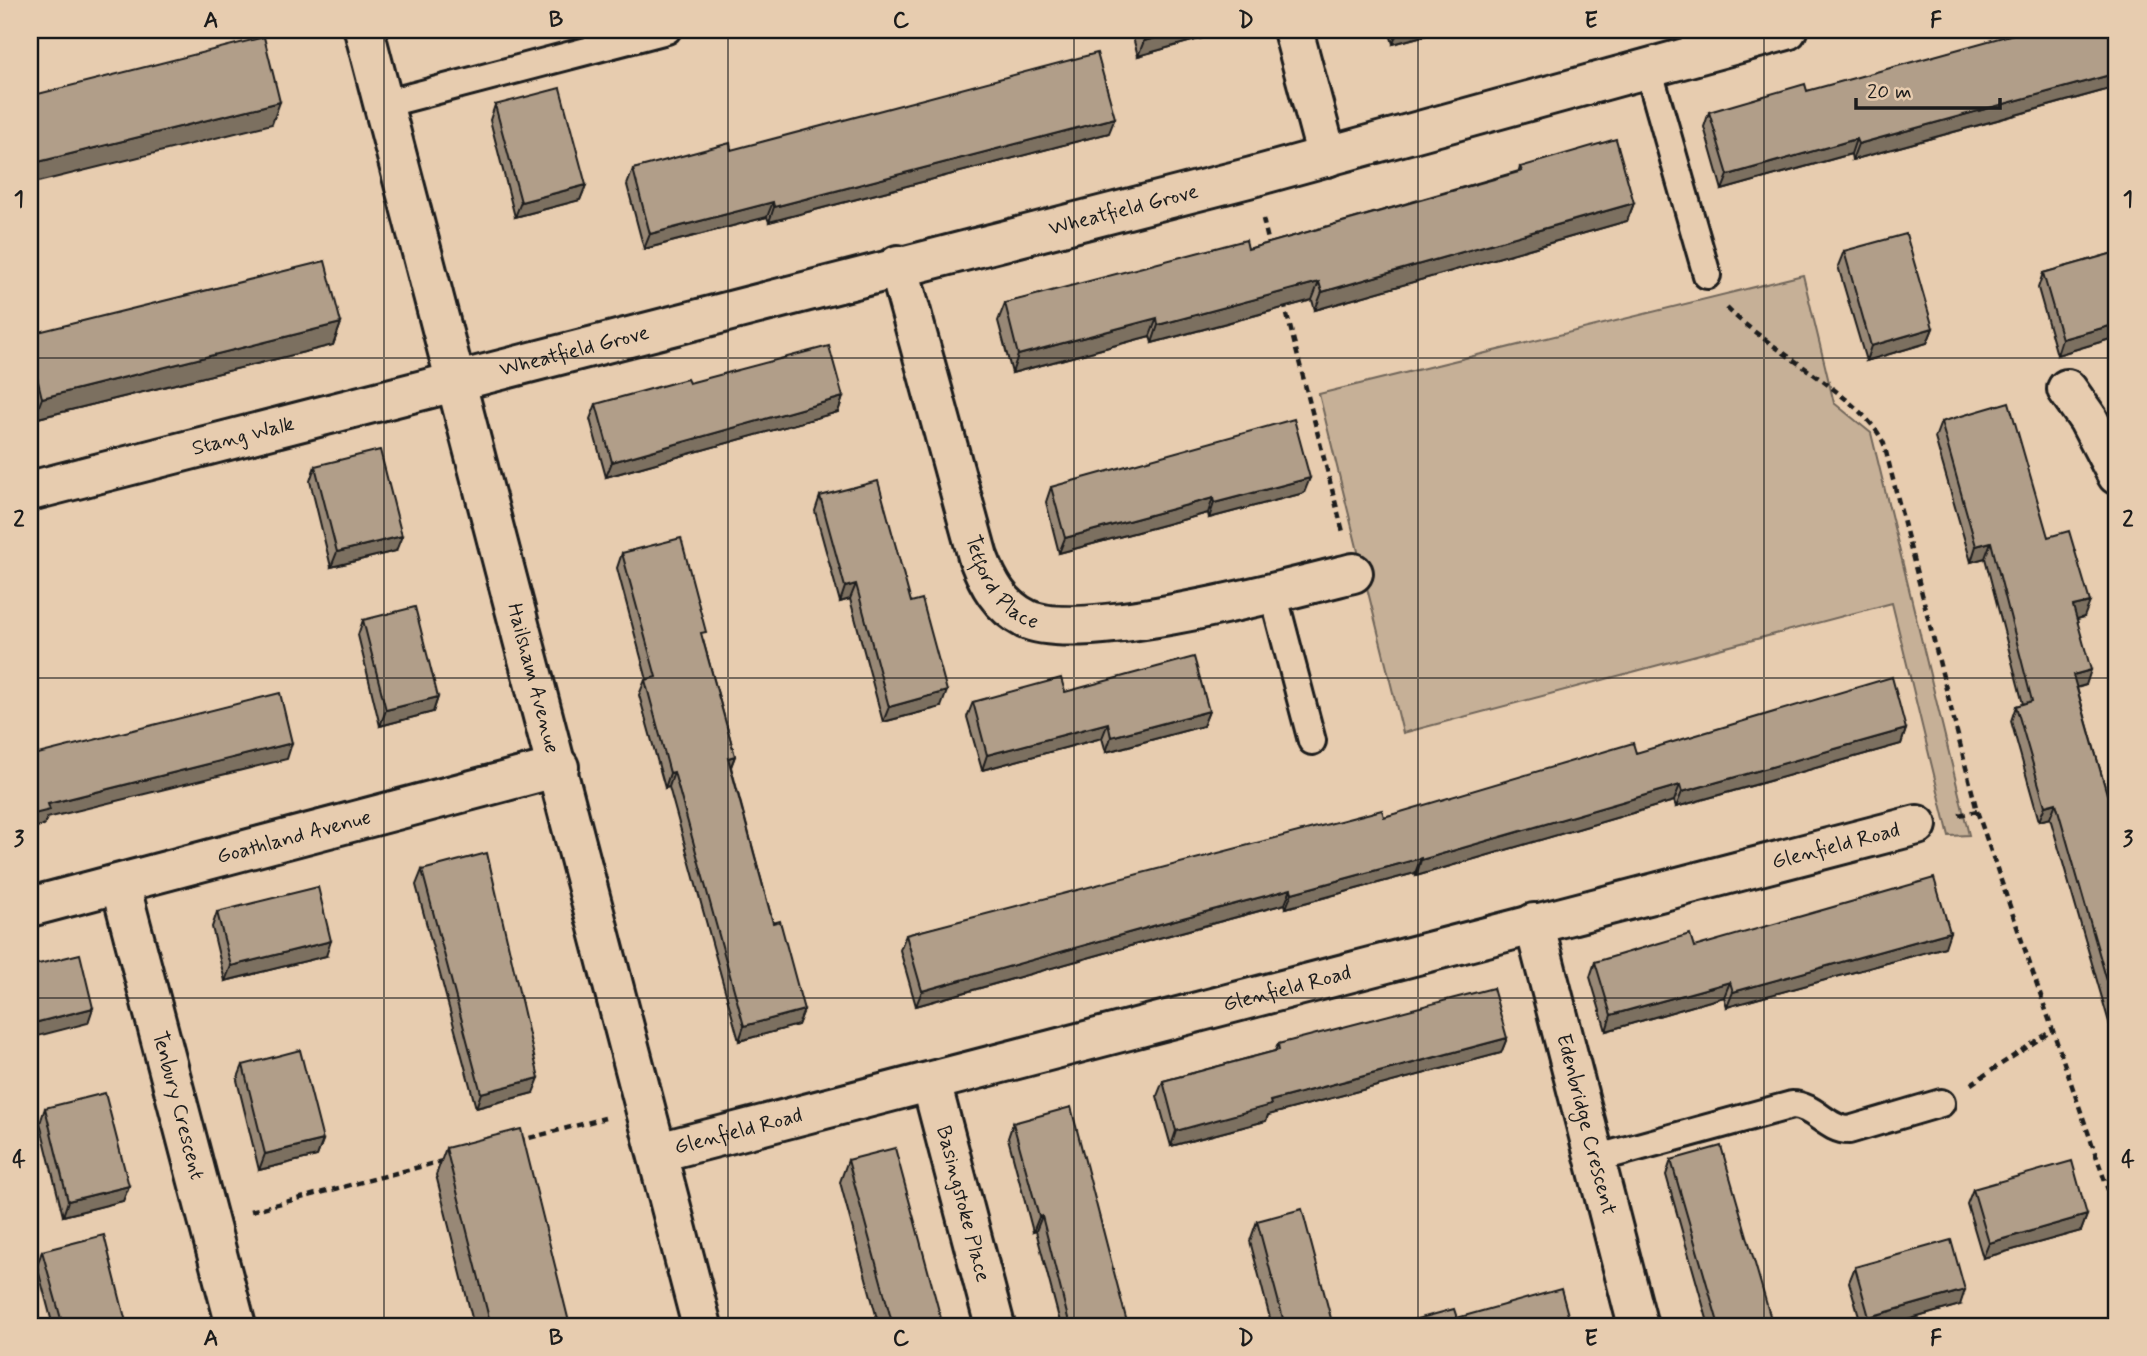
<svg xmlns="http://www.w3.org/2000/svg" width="2147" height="1356" viewBox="0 0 2147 1356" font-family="Mynerve,sans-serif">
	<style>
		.green { fill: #c6b097; stroke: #71665a; stroke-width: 2 }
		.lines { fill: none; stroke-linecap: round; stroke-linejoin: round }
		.lane-casing { stroke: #1c1c1c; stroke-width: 32 }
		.street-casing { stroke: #1c1c1c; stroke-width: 44 }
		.path { stroke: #1c1c1c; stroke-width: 4.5; stroke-dasharray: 7 5; stroke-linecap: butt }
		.lane { stroke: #e7ccaf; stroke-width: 26 }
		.street { stroke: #e7ccaf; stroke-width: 38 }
		.wall { fill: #988876; stroke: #1c1c1c; stroke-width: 2 }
		.shaded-wall { fill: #7c6f60; stroke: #1c1c1c; stroke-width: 2 }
		.building { fill: #b19e89; stroke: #1c1c1c; stroke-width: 2 }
		.grid { fill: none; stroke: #1c1c1c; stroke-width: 2; stroke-opacity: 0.55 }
		.labels { text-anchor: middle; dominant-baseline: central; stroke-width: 5; stroke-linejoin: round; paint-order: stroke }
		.street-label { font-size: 21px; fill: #1c1c1c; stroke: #e7ccaf }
		.neatline { fill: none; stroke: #1c1c1c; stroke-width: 2.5 }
		.grid-label { font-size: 23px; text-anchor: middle; font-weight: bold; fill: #1c1c1c }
	</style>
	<rect width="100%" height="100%" fill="#e7ccaf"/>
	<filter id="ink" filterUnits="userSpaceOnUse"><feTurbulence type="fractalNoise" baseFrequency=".0143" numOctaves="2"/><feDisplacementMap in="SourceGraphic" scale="14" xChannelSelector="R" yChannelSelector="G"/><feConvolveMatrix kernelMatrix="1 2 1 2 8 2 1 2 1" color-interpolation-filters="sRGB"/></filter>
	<g filter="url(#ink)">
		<path class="green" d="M1803,275L1834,403L1871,433L1969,835L1949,836L1892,603L1403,733L1319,394Z"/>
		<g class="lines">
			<defs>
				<path id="lane" d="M1648,68L1707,275
					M384,104L667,30
					M1273,593L1312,741
					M1598,1158L1792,1105C1814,1105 1827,1130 1849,1130L1941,1103"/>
				<g id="street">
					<path id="s1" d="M364,30L702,1326"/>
					<path d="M1293,30L1327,157"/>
					<path id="s2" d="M898,265L978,557C988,583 1000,606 1026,619C1081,645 1289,589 1353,573"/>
					<path d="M2067,389L2088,419L2117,475"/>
					<path id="s3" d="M30,491L1252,177L1787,30"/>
					<path id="s4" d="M120,884L236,1326"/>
					<path id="s5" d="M30,907L559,767"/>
					<path id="s6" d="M1534,923L1638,1326"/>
					<path id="s7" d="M931,1082L995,1326"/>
					<path id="s8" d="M659,1152L1917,825"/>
				</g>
			</defs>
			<use href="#lane" class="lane-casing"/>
			<use href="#street" class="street-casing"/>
			<path class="path" d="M1263,219L1270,248
				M1284,303L1343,532
				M1727,308C1767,349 1864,397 1884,444L1977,811L2117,1216
				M1959,815L1977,811
				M1971,1084L2053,1030
				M518,1141L605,1118
				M251,1211L446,1160"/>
			<use href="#lane" class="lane"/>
			<use href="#street" class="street"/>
		</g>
		<path class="wall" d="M1131,30H1206L1203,38L1138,56Z
			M1389,30H1445L1393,44Z
			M2117,30V87L1852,160L1851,154L1722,190L1704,127L1709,112L1807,91Z
			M495,105L586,185L580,200L515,217L490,120Z
			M1109,133L769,222L767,217L644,249L627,185L633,169L731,150Z
			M1520,167L1634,203L1627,221L1315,310L1312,300L1152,343L1150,336L1012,373L998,321L1005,303L1248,249L1519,171Z
			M1844,251L1933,328L1927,343L1866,361L1838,266Z
			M2117,252V337L2057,355L2038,288L2043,273Z
			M341,323L333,345L34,419L30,402V334Z
			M843,397L838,412L606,477L590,419L596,404Z
			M1941,422L2048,537L2084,617L2077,619L2086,685L2077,688L2107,794L2117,791V1050L2050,818L2039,821L2011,721L2016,706L2023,704L1985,558L1971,562L1935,438Z
			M315,466L396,551L331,567L310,481Z
			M1051,487L1304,493L1209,518L1208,513L1059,553L1046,502Z
			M820,496L911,602L941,707L883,722L850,599L840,602L815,511Z
			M622,553L703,640L735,756L731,767L773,923L804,1010L798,1025L739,1041L669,787L665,788L639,695L645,680H647L617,568Z
			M363,620L438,697L433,712L380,726L358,635Z
			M1065,692L1209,711L1203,726L1106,752L1102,738L982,770L967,717L973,702Z
			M1906,729L1901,744L1676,807L1674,801L1416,876L1415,873L1286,908L1285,904L1155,939L916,1006L900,950L906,935L1384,817L1636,753Z
			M422,870L533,1093L476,1108L416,885Z
			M217,912L326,956L225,981L212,927Z
			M1694,947H1945L1727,1007L1724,997L1606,1031L1590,977L1595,962Z
			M1507,1038L1501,1053L1268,1115L1266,1121L1171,1146L1157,1096L1163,1081L1275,1051L1278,1044Z
			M243,1065L323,1140L317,1156L259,1170L237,1080Z
			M45,1108L129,1186L123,1201L63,1216L40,1123Z
			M1013,1123L1128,1326H1061L1036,1231L1033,1232L1008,1138Z
			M446,1148L570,1326H474L436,1175Z
			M848,1160L943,1326H879L840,1182Z
			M1671,1160L1773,1326H1709L1666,1175Z
			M1973,1189L2087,1215L2081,1231L1983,1258L1967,1204Z
			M1257,1221L1333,1326H1272L1250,1241Z
			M42,1251L127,1326H53L37,1266Z
			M1855,1267L1960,1305L1886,1326H1862L1849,1282Z"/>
		<path class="shaded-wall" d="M1183,30H1206L1203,38L1138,56L1144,41Z
			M1398,30H1445L1393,44Z
			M2117,73V87L1852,160L1858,144Z
			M280,102L272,124L30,184V164Z
			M1115,118L1109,133L769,222L774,207Z
			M1856,139L1851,154L1722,190L1728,175Z
			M586,185L580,200L515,217L521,202Z
			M773,202L767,217L644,249L650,234Z
			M1634,203L1627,221L1315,310L1322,292Z
			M1319,282L1312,300L1152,343L1158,325Z
			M1157,318L1150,336L1012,373L1018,355Z
			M341,323L333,345L34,419L42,398Z
			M2117,324V337L2057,355L2062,339Z
			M1933,328L1927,343L1866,361L1871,346Z
			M843,397L838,412L606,477L612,462Z
			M1310,478L1304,493L1209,518L1214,503Z
			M1213,498L1208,513L1059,553L1065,538Z
			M402,536L396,551L331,567L337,552Z
			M1991,542L1985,558L1971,562L1976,546Z
			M856,584L850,599L840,602L845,587Z
			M2090,602L2084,617L2067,622L2073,606Z
			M2091,670L2086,685L2068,690L2073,675Z
			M947,691L941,707L883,722L889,707Z
			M438,697L433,712L380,726L386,710Z
			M1209,711L1203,726L1106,752L1111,737Z
			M1108,723L1102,738L982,770L987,755Z
			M1906,729L1901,744L1676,807L1682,792Z
			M292,743L287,759L47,818L44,825L30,829V815L48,804Z
			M735,756L729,771L728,758Z
			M674,772L669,787L665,788L670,773Z
			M1680,785L1674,801L1416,876L1421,860Z
			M2056,803L2050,818L2039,821L2045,806Z
			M1421,858L1415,873L1286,908L1292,893Z
			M1291,889L1285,904L1155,939L916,1006L922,991L1160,924Z
			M1950,932L1945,947L1727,1007L1733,992Z
			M331,941L326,956L225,981L231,966Z
			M1730,982L1724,997L1606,1031L1611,1015Z
			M93,1008L88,1023L30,1038V1024Z
			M804,1010L798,1025L739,1041L744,1026Z
			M1507,1038L1501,1053L1268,1115L1266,1121L1171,1146L1176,1131L1270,1101Z
			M539,1078L533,1093L476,1108L481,1093Z
			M323,1140L317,1156L259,1170L265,1154Z
			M129,1186L123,1201L63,1216L68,1201Z
			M2087,1215L2081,1231L1983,1258L1989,1243Z
			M1042,1216L1036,1231L1033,1232L1039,1217Z
			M1965,1290L1960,1305L1886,1326H1866L1869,1317Z"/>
		<path class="building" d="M1141,30H1183L1144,41Z
			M2028,30H2117V73L1858,144L1856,139L1728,175L1709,112L1805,84L1807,91Z
			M264,37L280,102L30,164V96Z
			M1097,53L1115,118L774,207L773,202L650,234L633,169L730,143L731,150Z
			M560,88L586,185L521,202L495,105Z
			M1616,139L1634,203L1322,292L1319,282L1158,325L1157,318L1018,355L1005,303L1246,240L1248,249L1522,171L1520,167Z
			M1906,234L1933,328L1871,346L1844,251Z
			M2117,252V324L2062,339L2043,273Z
			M325,261L341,323L42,398L30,349V334Z
			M829,346L843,397L612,462L596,404L687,379L689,383Z
			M2009,402L2048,537L2069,531L2090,602L2073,606L2091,670L2073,675L2107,794L2117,791V1016L2056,803L2045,806L2016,706L2032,701L1991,542L1976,546L1941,422Z
			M1294,419L1310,478L1214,503L1213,498L1065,538L1051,487Z
			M380,450L402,536L337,552L315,466Z
			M878,481L911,602L922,599L947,691L889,707L856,584L845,587L820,496Z
			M681,538L706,632L701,633L735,756L728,758L773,923L780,921L804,1010L744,1026L674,772L670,773L645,680L656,677L622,553Z
			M415,607L438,697L386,710L363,620Z
			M1194,657L1209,711L1111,737L1108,723L987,755L973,702L1061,678L1065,692Z
			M1892,677L1906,729L1682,792L1680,785L1421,860V858L1292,893L1291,889L1160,924L922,991L906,935L1382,810L1384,817L1633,743L1636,753Z
			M280,693L292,743L48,804L50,810L30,815V756Z
			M487,853L539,1078L481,1093L422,870Z
			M1934,878L1950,932L1733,992L1730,982L1611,1015L1595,962L1690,934L1694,947Z
			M318,887L331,941L231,966L217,912Z
			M80,954L93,1008L30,1024V966Z
			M1493,988L1507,1038L1270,1101L1271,1105L1176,1131L1163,1081L1279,1050L1278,1044Z
			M300,1050L323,1140L265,1154L243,1065Z
			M105,1093L129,1186L68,1201L45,1108Z
			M1071,1107L1128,1326H1070L1042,1216L1039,1217L1013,1123Z
			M521,1129L570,1326H491L446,1148Z
			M1721,1146L1773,1326H1719L1671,1160Z
			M895,1148L943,1326H893L848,1160Z
			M2072,1161L2087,1215L1989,1243L1973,1189Z
			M1302,1209L1333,1326H1285L1257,1221Z
			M104,1235L127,1326H63L42,1251Z
			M1951,1240L1965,1290L1869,1317L1855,1267Z
			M1561,1289L1571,1326H1391L1454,1309L1457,1318Z"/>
	</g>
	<path class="grid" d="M384,30V1326M728,30V1326M1074,30V1326M1418,30V1326M1764,30V1326M30,358H2117M30,678H2117M30,998H2117"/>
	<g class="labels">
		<g class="street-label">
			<text stroke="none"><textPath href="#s3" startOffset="1129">Wheatfield Grove</textPath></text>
			<text stroke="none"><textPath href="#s3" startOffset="562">Wheatfield Grove</textPath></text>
			<text stroke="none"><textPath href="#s3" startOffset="220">Stang Walk</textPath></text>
			<text stroke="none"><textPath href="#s2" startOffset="338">Tetford Place</textPath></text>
			<text stroke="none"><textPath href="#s1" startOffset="670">Hailsham Avenue</textPath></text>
			<text stroke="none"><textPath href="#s5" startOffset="273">Goathland Avenue</textPath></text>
			<text stroke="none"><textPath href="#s8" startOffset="1216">Glenfield Road</textPath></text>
			<text stroke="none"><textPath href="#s8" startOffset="649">Glenfield Road</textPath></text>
			<text stroke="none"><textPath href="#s4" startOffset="229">Tenbury Crescent</textPath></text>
			<text stroke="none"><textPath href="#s6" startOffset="208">Edenbridge Crescent</textPath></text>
			<text stroke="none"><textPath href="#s8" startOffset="82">Glenfield Road</textPath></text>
			<text stroke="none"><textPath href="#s7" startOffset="126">Basingstoke Place</textPath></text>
		</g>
	</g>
	<rect width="2147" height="1356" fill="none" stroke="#e7ccaf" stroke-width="77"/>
	<path d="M1856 98v10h144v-10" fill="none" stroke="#1c1c1c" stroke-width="3.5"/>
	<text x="1867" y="98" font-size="21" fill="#1c1c1c" stroke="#e7ccaf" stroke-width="5" paint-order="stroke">20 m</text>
	<rect x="38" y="38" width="2070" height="1280" class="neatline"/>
	<g class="grid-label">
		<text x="211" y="27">A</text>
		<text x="556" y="27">B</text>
		<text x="901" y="27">C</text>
		<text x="1246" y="27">D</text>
		<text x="1591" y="27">E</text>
		<text x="1936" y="27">F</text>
		<text x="19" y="206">1</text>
		<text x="2128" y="206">1</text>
		<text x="19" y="526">2</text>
		<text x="2128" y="526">2</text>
		<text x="19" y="846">3</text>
		<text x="2128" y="846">3</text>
		<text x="19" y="1166">4</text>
		<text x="2128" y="1166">4</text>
		<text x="211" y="1345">A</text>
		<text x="556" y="1345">B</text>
		<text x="901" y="1345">C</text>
		<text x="1246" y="1345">D</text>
		<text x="1591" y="1345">E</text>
		<text x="1936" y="1345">F</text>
	</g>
</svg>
